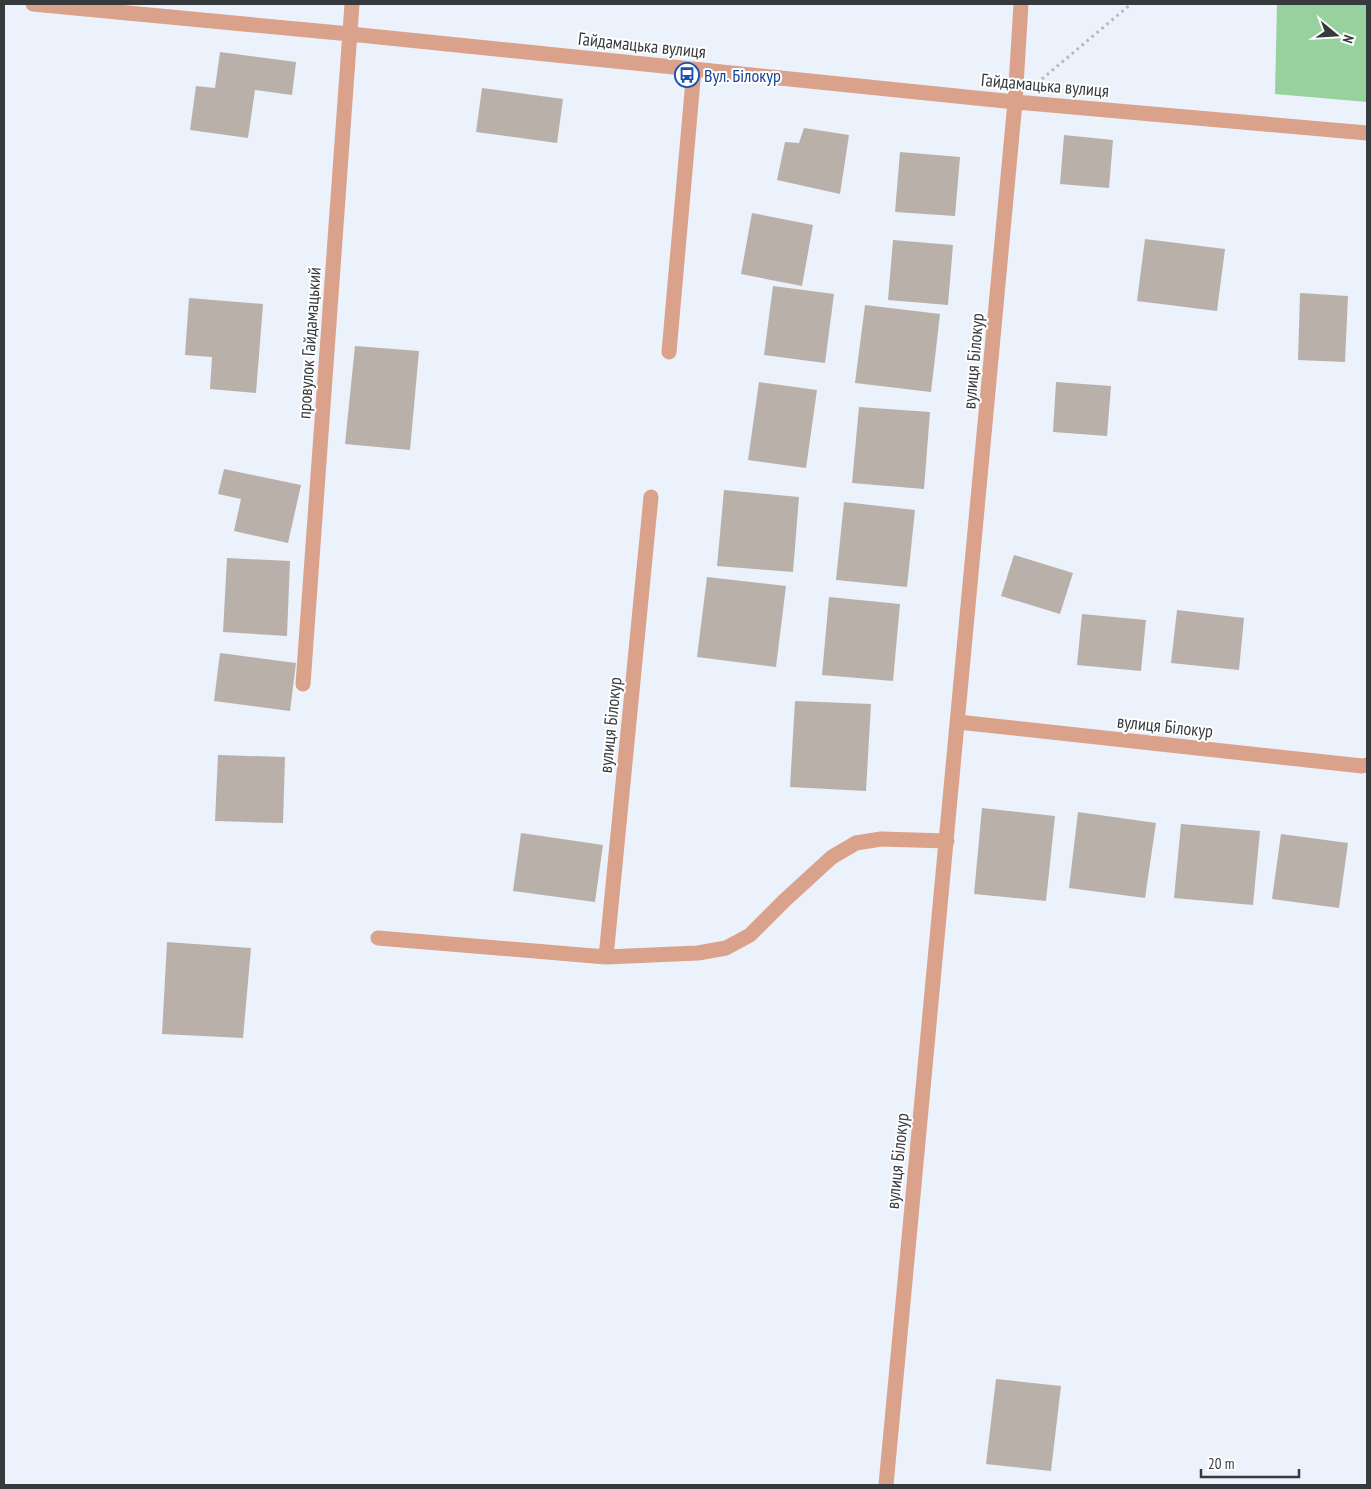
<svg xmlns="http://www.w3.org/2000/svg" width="1371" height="1489" viewBox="0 0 1371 1489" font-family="'PT Sans Narrow',sans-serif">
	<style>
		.green { fill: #96d19e }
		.building { fill: #b9b1a9 }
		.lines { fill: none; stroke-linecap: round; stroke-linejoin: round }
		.path { stroke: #b2b8bf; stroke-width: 3; stroke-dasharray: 2.5 4; stroke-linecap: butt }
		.minor { stroke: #dba28b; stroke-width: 15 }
		.labels { text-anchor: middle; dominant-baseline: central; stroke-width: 4; stroke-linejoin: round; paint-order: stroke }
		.street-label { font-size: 18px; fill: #373a3d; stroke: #fff }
		.transit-label { font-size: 18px; fill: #164399; stroke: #fff; text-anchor: start }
	</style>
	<rect width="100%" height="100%" fill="#ebf2fb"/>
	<path class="green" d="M1277,4H1367V102L1275,94Z"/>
	<path class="building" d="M220,52L296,62L292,95L255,90L248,138L190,130L196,86L215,88Z
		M482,88L563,99L557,143L476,132Z
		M804,128L849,135L840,194L777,180L785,142L799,143Z
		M1064,135L1113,140L1109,188L1060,184Z
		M900,152L960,157L955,216L895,212Z
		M752,213L813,225L802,286L741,274Z
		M1145,239L1225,249L1217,311L1137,301Z
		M893,240L953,245L948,305L888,300Z
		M773,286L834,294L825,363L764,355Z
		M1300,293L1348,296L1345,362L1298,360Z
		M189,298L263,304L256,393L210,389L212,357L185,355Z
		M865,305L940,314L931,392L855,383Z
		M355,346L419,351L410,450L345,444Z
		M759,382L817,390L806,468L748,460Z
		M1056,382L1111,386L1107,436L1053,432Z
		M859,407L930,412L924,489L852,483Z
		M224,469L301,485L288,543L234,531L241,499L218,494Z
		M724,490L799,497L793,572L717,566Z
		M844,502L915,510L907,587L836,580Z
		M1014,555L1073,573L1060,614L1001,596Z
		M227,558L290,561L287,636L223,632Z
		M707,577L786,586L776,667L697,657Z
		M829,597L900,604L893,681L822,675Z
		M1177,610L1244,618L1239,670L1171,663Z
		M1082,614L1146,620L1141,671L1077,665Z
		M220,653L296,663L290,711L214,701Z
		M795,701L871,704L866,791L790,787Z
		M218,755L285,757L283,823L215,821Z
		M982,808L1055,816L1046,901L974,894Z
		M1078,812L1156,823L1145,898L1069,888Z
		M1181,824L1260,831L1253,905L1174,898Z
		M521,833L603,845L595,902L513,891Z
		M1281,834L1348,843L1339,908L1272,899Z
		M167,942L251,948L243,1038L162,1034Z
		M996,1379L1061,1386L1051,1471L986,1464Z"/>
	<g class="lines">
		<path class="path" d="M1042,79L1131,4"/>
		<path class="minor" d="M33,4L350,34L1015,102L1367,133
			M669,352L694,69
			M303,684L352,4
			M958,722L1362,766L1367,765
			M378,938L606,957L698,953L726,948L750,935L785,900L832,857L856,843L881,839L947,841
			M606,957L651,497
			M886,1485L1015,102L1021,4"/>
	</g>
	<defs>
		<symbol id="bus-ring" viewBox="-11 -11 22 22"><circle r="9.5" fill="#fff" stroke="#1a4fb4" stroke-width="1.5"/><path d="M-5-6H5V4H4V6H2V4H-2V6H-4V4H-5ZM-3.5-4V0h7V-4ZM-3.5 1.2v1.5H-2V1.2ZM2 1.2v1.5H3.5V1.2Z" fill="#1a4fb4"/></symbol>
	</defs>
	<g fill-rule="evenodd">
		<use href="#bus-ring" x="673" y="61" width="28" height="28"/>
	</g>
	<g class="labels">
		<g class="street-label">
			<text transform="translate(642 45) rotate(6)">Гайдамацька вулиця</text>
			<text transform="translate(1045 85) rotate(5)">Гайдамацька вулиця</text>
			<text transform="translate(309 343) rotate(-86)">провулок Гайдамацький</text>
			<text transform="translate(973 361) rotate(-85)">вулиця Білокур</text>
			<text transform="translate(610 725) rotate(-84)">вулиця Білокур</text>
			<text transform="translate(1165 726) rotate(6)">вулиця Білокур</text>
			<text transform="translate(897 1161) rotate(-84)">вулиця Білокур</text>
		</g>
		<g class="transit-label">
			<text x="704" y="75">Вул. Білокур</text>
		</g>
	</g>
	<rect width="1371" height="1489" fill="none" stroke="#373a3d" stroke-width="10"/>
	<g transform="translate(1336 35) rotate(108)" stroke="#ffffff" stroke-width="4" paint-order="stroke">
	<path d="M0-4L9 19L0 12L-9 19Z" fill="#373a3d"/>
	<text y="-8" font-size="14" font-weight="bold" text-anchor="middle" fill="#373a3d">N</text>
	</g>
	<path d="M1201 1469v8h98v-8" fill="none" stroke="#373a3d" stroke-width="2.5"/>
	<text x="1208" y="1469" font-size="15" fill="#373a3d" stroke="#ffffff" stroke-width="4" paint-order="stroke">20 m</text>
</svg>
